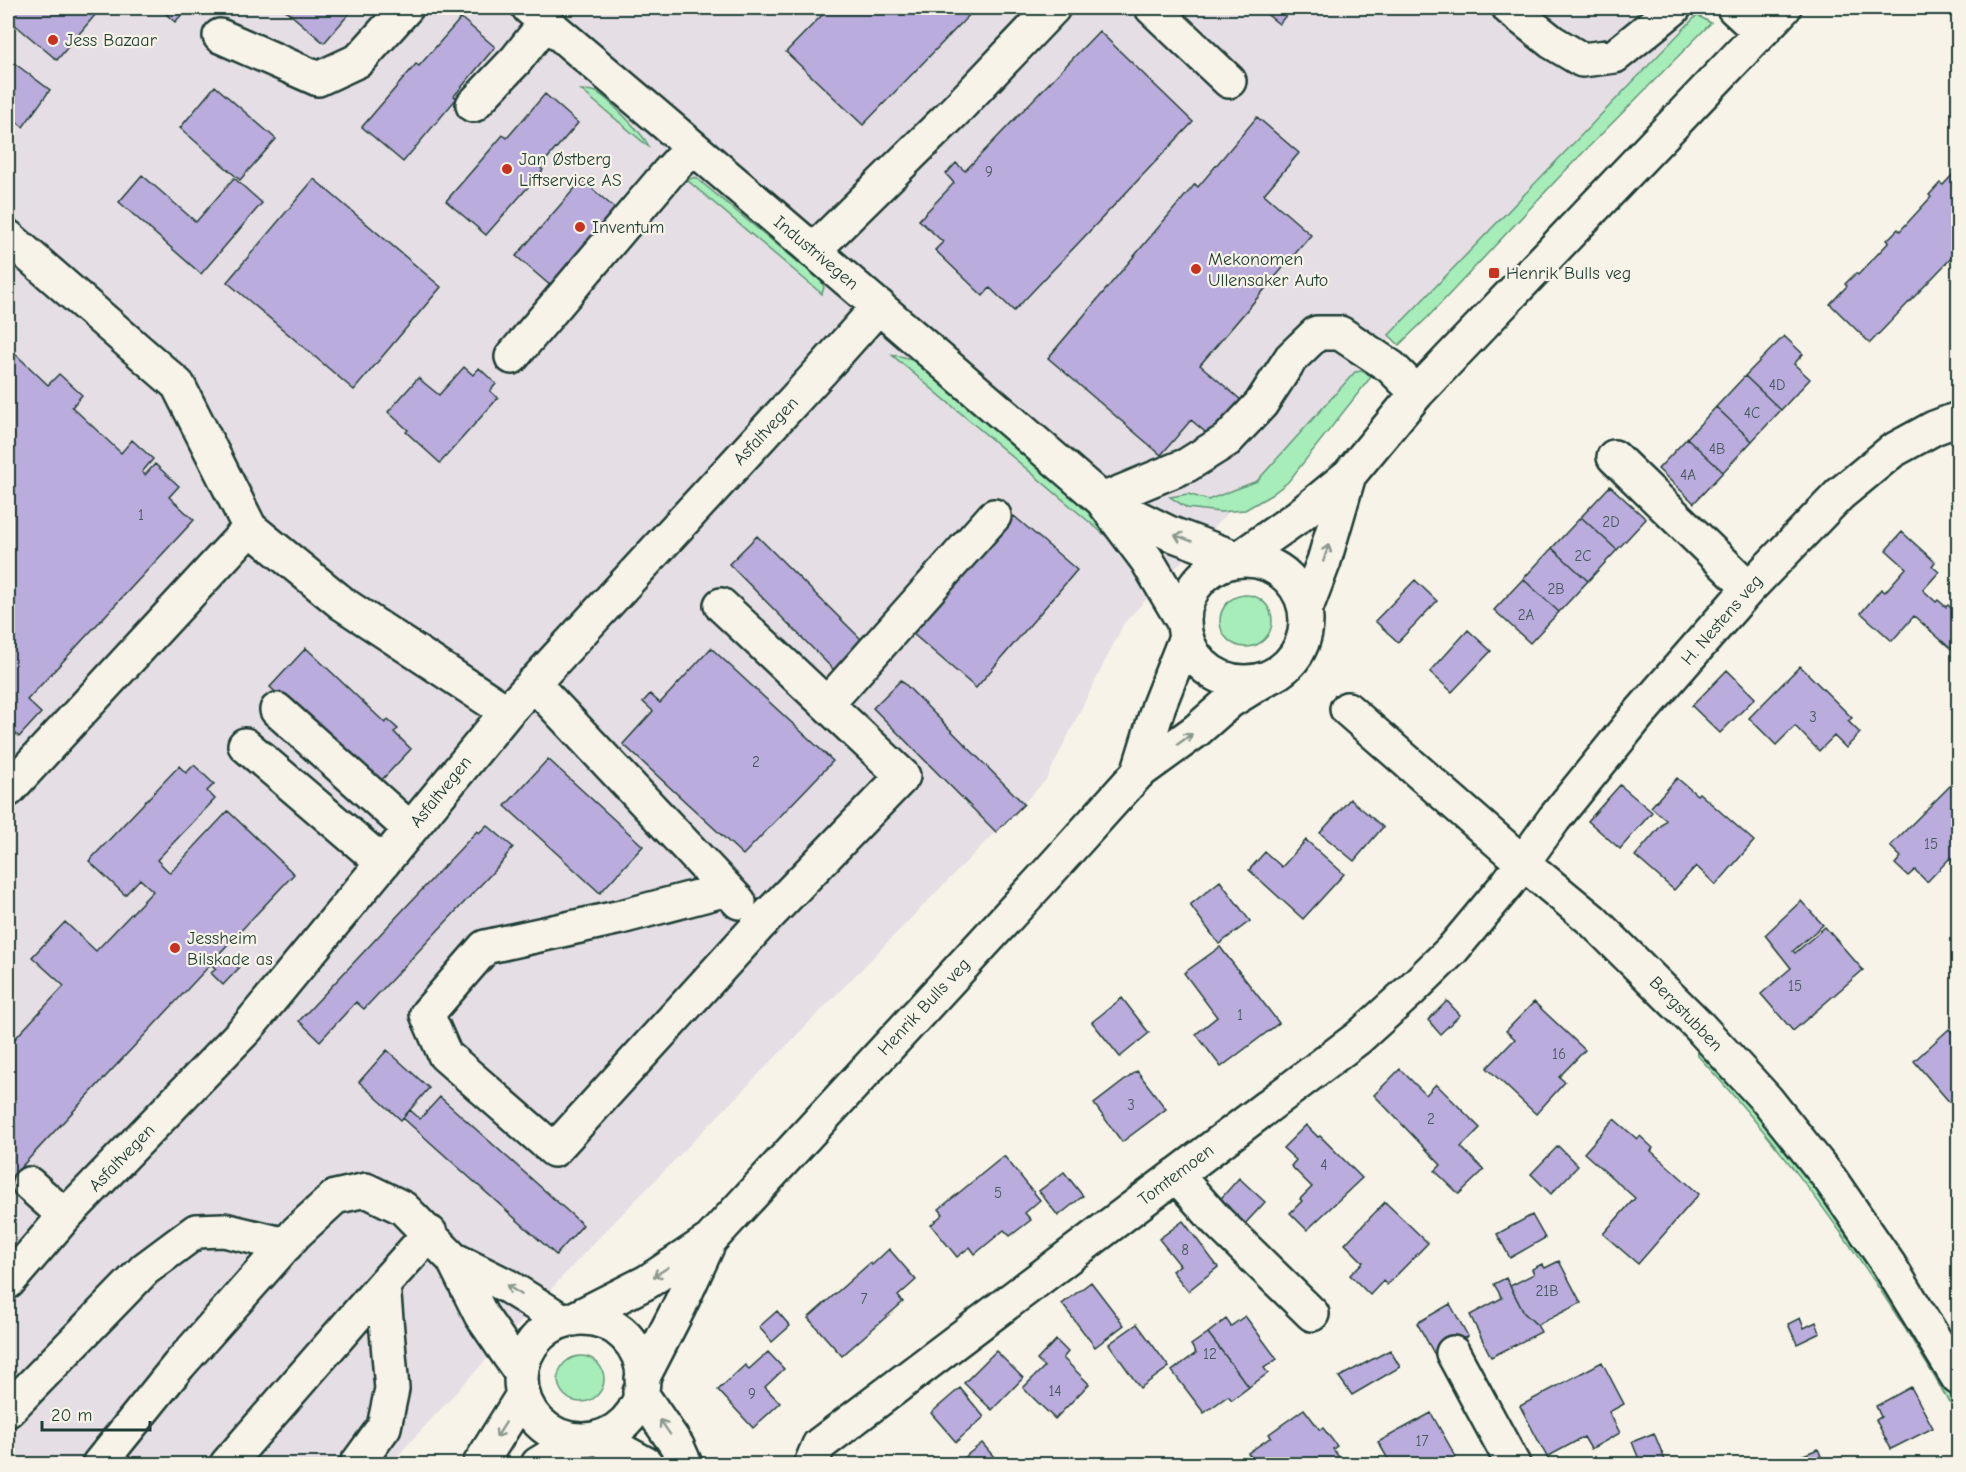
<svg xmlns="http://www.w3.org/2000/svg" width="1966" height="1472" viewBox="0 0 1966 1472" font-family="'Comic Neue',sans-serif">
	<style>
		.built { fill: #e5dee4 }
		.green { fill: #a6edba; stroke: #629577; stroke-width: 1.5 }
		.building { fill: #baacdc; stroke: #1f3d34; stroke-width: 1.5 }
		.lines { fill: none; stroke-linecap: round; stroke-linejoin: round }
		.minor-casing { stroke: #1f3d34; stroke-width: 38 }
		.minor { stroke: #f7f3e8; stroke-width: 33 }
		.oneway { stroke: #8b988e }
		.poi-dot { fill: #c8321e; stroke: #f7f3e8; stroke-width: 2 }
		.labels { text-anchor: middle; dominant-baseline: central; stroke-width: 4.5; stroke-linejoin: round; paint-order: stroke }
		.number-label { font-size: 15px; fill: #46595e }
		.poi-label { font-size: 18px; fill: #1f3d34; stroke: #f7f3e8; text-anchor: start }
		.street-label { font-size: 18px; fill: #1f3d34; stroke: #f7f3e8 }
	</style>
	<rect width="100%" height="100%" fill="#f7f3e8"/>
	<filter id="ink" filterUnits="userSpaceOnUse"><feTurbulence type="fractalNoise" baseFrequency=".0167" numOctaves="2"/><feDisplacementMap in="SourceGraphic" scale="12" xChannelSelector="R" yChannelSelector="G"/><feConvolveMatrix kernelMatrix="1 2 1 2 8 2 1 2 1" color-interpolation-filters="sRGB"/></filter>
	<g filter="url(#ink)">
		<path class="built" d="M8,8H1701L1124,623L1046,780L589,1248L390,1464H11L8,1461Z"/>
		<path class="green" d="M1697,15L1711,23L1565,171L1428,317L1399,345L1389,335Z
			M581,90C586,90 591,90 596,92C606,96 646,137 649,147Z
			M695,177L821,281L824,287L822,294L687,180Z
			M892,355C913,356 926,369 941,382L1100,520L1107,531V537Z
			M1362,371L1371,377L1288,482L1271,495L1245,510L1220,512L1187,508L1170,497L1188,494L1208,500L1257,481L1355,372Z
			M1220 621a26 26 0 1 1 52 0a26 26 0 1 1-52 0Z
			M1700,1048L1784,1138L1909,1316L1958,1402H1949C1878,1278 1795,1161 1698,1056L1697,1052Z
			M558 1379a23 23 0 1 1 46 0a23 23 0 1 1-46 0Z"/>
		<path class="building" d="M8,8H101L57,60L8,19Z
			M159,8H188L175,22Z
			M283,8H354L324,43Z
			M829,8H976L863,125L786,52Z
			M1259,8H1292L1279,24Z
			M461,18L495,47L454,96L457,98L403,162L362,127L416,64L419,66Z
			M1099,31L1193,122L1014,311L990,288L983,296L935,250L943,242L919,220L954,183L946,174L956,163L965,171Z
			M14,63L50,90L23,127L8,115V72Z
			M215,86L276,139L240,180L180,128Z
			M545,94L578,123L540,167L543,170L486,235L446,201L503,135L507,138Z
			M1257,117L1299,153L1264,194L1311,235L1200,365L1241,400L1210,436L1191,420L1161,455L1048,358L1195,184L1198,187Z
			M1958,169V251L1870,343L1830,304L1847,286L1845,284L1856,273L1858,275L1889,242L1887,240L1898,229L1900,231L1931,197L1929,195L1940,183L1943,185Z
			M142,175L196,222L234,178L262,203L201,274L119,202Z
			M314,179L441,287L354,390L227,282Z
			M582,180L618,211L552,287L516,256Z
			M1784,336L1803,354L1794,364L1810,379L1781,410L1745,376Z
			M8,347L48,385L59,374L82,395L72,407L121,453L132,440L153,459L142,472L145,475L155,464L179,486L169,497L194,520L27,700L41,713L19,737L8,726Z
			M464,367L473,375L479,368L496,384L490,391L498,398L440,463L406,432L408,430L388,412L418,378L439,395Z
			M1745,376L1781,410L1752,441L1716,407Z
			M1716,407L1752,441L1723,472L1687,438Z
			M1687,438L1723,472L1694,503L1658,469Z
			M1610,486L1646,519L1617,550L1581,517Z
			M1014,516L1077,570L976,688L912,633Z
			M1581,517L1617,550L1588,581L1552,548Z
			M1902,532L1935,562L1932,566L1939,572L1923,590L1936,602L1938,600L1946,607L1948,605L1957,613L1958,612V641L1951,649L1914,616L1892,641L1861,613L1881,589L1885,592L1906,568L1886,550Z
			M757,536L865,643L836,672L729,564Z
			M1552,548L1588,581L1559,612L1523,579Z
			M1523,579L1559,612L1530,643L1494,610Z
			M1415,580L1437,601L1398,642L1375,621Z
			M1468,630L1491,651L1452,692L1430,672Z
			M306,648L385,723L388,720L398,729L394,732L411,749L376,786L270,687Z
			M711,648L833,761L743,855L623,744L653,711L643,702L650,694L660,703Z
			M1800,666L1852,718L1848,721L1860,733L1846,748L1834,736L1819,751L1795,726L1776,745L1749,718Z
			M1727,670L1755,698L1720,733L1692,706Z
			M901,680L1024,804L996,832L873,708Z
			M548,759L643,846L600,893L505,806Z
			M194,765L214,784L207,791L215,799L157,860L170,873L228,811L294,874L217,956L223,961L227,956L239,968L223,985L211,973L216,969L211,964L8,1181V1046L64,986L32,957L65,922L96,951L153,891L140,879L125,895L89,861L179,766L186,773Z
			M1677,778L1697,795L1699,793L1754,841L1716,885L1696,866L1674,890L1635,856L1666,820L1651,807Z
			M1952,784L1958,790V867L1950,858L1927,882L1915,870L1908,876L1895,864L1901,857L1890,846Z
			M1620,785L1652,812L1620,849L1588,821Z
			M1350,799L1383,827L1354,861L1320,833Z
			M487,825L513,847L505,857L506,858L364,1009L356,1002L320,1041L299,1021L477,831L479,833Z
			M1306,840L1344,874L1303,919L1249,870L1265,852L1282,867Z
			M1220,881L1250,921L1219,944L1190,905Z
			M1801,901L1823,925L1793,951L1795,953L1825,927L1863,970L1793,1031L1761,994L1791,968L1765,935Z
			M1220,947L1279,1023L1221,1067L1196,1034L1217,1017L1184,973Z
			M1122,998L1149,1033L1120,1057L1092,1022Z
			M1447,1001L1460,1015L1440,1034L1428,1020Z
			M1534,1002L1585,1050L1559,1077L1565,1082L1536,1114L1487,1068L1515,1039L1506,1031Z
			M1949,1029L1958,1040V1112L1914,1061Z
			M387,1050L429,1088L401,1120L359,1082Z
			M1400,1069L1426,1095L1436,1084L1480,1128L1461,1147L1484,1170L1459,1194L1435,1171L1441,1165L1374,1095Z
			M1137,1071L1166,1109L1122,1142L1094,1104Z
			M440,1097L583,1225L556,1255L403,1118L410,1110L420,1119Z
			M1614,1119L1637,1139L1640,1136L1653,1148L1651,1151L1699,1194L1638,1264L1603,1234L1635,1198L1584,1153Z
			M1306,1125L1318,1137L1320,1136L1362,1178L1307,1230L1290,1213L1302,1201L1300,1199L1312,1187L1291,1166L1296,1160L1283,1148Z
			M1558,1146L1578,1166L1551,1194L1531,1174Z
			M1004,1156L1040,1200L1025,1213L1031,1220L1010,1236L1004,1230L975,1254L970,1247L957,1257L931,1225L943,1214L939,1209Z
			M1064,1172L1083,1196L1058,1216L1039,1191Z
			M1239,1178L1265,1202L1242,1227L1216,1204Z
			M1385,1202L1428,1243L1387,1285L1383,1281L1370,1295L1350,1275L1363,1262L1345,1244Z
			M1532,1215L1545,1238L1510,1258L1497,1234Z
			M1183,1221L1218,1267L1188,1291L1172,1271L1180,1265L1159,1239Z
			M889,1249L916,1280L898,1296L903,1302L842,1356L808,1318L870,1263L872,1265Z
			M1559,1261L1581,1303L1537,1325L1524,1313L1510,1286L1534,1274L1532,1269L1542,1264L1545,1268Z
			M1506,1278L1524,1313L1537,1325L1541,1332L1491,1357L1470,1315L1502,1298L1494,1284Z
			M1091,1282L1124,1325L1095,1347L1062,1304Z
			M1450,1304L1468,1336L1435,1355L1417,1323Z
			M777,1311L790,1326L772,1342L759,1327Z
			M1245,1316L1277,1359L1264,1368L1268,1373L1249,1387L1208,1333L1226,1319L1231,1326Z
			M1800,1318L1804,1328L1816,1322L1820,1333L1797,1344L1788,1324Z
			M1137,1324L1169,1367L1140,1388L1109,1344Z
			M1208,1333L1249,1387L1232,1400L1228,1396L1204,1413L1172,1371L1196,1353L1191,1345Z
			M1056,1340L1068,1352L1063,1358L1089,1384L1055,1419L1023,1388L1044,1367L1037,1360Z
			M1390,1350L1400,1367L1352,1395L1339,1377Z
			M996,1351L1023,1378L992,1410L964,1383Z
			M768,1352L784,1369L765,1387L780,1403L753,1428L718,1390L745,1365L749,1369Z
			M1602,1362L1624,1404L1609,1412L1620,1433L1591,1449L1584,1437L1547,1457L1520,1406Z
			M1911,1387L1933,1428L1891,1449L1876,1420L1881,1417L1876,1406Z
			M960,1388L984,1417L956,1442L931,1413Z
			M1304,1409L1320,1430L1323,1428L1337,1446L1333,1449L1344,1464H1256L1248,1453L1271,1437L1269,1434Z
			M1431,1413L1456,1457L1443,1464H1391L1378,1442Z
			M1654,1433L1665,1460L1655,1464H1641L1632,1442Z
			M982,1443L1000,1464H956Z
			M1818,1449L1824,1463L1827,1462L1828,1464H1799L1804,1462L1801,1456Z"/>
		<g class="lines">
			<defs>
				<path id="minor" d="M529,8C721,170 912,335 1102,500L1187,465L1227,440L1261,404L1291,358L1317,333H1340L1391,367L1417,393
					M1152,8L1229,81
					M1509,8L1552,42L1582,60L1615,56L1674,8
					M1734,8L1760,32
					M220,36L318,79L359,60L406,8
					M473,105L516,60L546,22
					M8,237L178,385L250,528
					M813,251L953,113L1053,8
					M512,357L668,173L692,147
					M1614,457L1749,588
					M1184 621a61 61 0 1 1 122 0a61 61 0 1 1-122 0Z
					M721,605L903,776L760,924L554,1150L445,1055L427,1014L485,947L621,917L727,889
					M1306,608L1324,561L1349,475
					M1183,621L1147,560L1102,500L1169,533L1238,559L1299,516L1349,475L1417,393L1784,8
					M533,683L739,902
					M827,704L994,516
					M1347,709L1523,863L1592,920L1698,1025L1767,1100L1830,1179L1889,1265L1958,1378
					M277,710L410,829
					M245,745L383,863
					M1138,773L1159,705L1186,637
					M8,790L250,528L343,604L507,712
					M1176,1175L1217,1221L1312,1314
					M29,1184L65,1216
					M8,1282L65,1216L247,1028L507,712L822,370L879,306
					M521 1379a61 61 0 1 1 122 0a61 61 0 1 1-122 0Z
					M574,1319L647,1282L710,1240L1047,874L1138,773L1196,731L1230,701L1269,677
					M1453,1353L1513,1464
					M521,1373L481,1315L453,1259L507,1286L563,1321
					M642,1379L679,1307L710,1240
					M640,1392L677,1446L685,1464
					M8,1410L145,1269L196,1231L224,1230L286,1245
					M598,1438L646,1464
					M99,1464L179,1365L297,1232L335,1197L366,1190L403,1208L453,1259
					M227,1464L383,1285
					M357,1464L384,1427L392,1389L383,1285L430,1233
					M480,1464L523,1395
					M538,1464L578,1440
					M811,1464L819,1445L1358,1038L1411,990L1452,950L1508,883L1554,819L1638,715L1749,588L1840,494L1892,451L1934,428L1958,419"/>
			</defs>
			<use href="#minor" class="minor-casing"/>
			<use href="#minor" class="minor"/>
		</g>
		<defs><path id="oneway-shaft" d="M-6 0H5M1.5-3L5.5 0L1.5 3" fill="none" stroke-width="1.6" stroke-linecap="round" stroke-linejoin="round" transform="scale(1.5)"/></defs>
		<g class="oneway">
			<use href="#oneway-shaft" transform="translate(1183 538) rotate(-159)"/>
			<use href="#oneway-shaft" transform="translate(1326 553) rotate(-72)"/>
			<use href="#oneway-shaft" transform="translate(1185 739) rotate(-36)"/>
			<use href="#oneway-shaft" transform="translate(661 1272) rotate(147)"/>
			<use href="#oneway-shaft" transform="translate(514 1290) rotate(-148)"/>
			<use href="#oneway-shaft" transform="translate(665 1427) rotate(-125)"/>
			<use href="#oneway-shaft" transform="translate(501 1430) rotate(122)"/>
		</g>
	</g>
	<g class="poi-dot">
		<circle cx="53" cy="40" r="6"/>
		<circle cx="507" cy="169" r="6"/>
		<circle cx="580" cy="227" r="6"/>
		<circle cx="1196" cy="269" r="6"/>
		<rect x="1488" y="267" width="12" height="12" rx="3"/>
		<circle cx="175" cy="948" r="6"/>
	</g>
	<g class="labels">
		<g class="number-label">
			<text x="989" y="172">9</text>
			<text x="1777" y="385">4D</text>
			<text x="1752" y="413">4C</text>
			<text x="1717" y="449">4B</text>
			<text x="1688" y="475">4A</text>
			<text x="141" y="515">1</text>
			<text x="1611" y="522">2D</text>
			<text x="1583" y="556">2C</text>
			<text x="1556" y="589">2B</text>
			<text x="1526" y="615">2A</text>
			<text x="1813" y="717">3</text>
			<text x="756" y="762">2</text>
			<text x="1931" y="844">15</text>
			<text x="1795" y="986">15</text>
			<text x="1240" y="1015">1</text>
			<text x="1559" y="1054">16</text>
			<text x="1131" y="1105">3</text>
			<text x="1431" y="1119">2</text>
			<text x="1324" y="1165">4</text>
			<text x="998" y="1193">5</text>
			<text x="1185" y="1250">8</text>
			<text x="1547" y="1291">21B</text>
			<text x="864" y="1299">7</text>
			<text x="1210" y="1354">12</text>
			<text x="1055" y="1391">14</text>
			<text x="752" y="1394">9</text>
			<text x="1422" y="1441">17</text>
		</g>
		<g class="poi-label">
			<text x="65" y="40">Jess Bazaar</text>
			<text x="519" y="159">Jan Østberg<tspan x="519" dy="21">Liftservice AS</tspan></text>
			<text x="592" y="227">Inventum</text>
			<text x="1208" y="259">Mekonomen<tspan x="1208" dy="21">Ullensaker Auto</tspan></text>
			<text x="1506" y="273">Henrik Bulls veg</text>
			<text x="187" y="938">Jessheim<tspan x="187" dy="21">Bilskade as</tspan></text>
		</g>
		<g class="street-label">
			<text transform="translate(816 253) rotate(40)">Industrivegen</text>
			<text transform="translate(766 431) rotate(-47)">Asfaltvegen</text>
			<text transform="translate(1722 620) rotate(-49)">H. Nestens veg</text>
			<text transform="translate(441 792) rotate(-51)">Asfaltvegen</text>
			<text transform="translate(924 1007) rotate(-47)">Henrik Bulls veg</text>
			<text transform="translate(1686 1014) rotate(46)">Bergstubben</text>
			<text transform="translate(122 1158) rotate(-46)">Asfaltvegen</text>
			<text transform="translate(1176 1175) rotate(-37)">Tomtemoen</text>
		</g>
	</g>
	<rect width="1966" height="1472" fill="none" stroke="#f7f3e8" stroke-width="30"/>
	<rect x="15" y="15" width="1936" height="1442" fill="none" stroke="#1f3d34" stroke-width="2" filter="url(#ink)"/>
	<path d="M42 1421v9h108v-9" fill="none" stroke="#1f3d34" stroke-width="3"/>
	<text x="51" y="1421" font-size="18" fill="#1f3d34" stroke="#f7f3e8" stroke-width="4.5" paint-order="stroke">20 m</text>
</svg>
